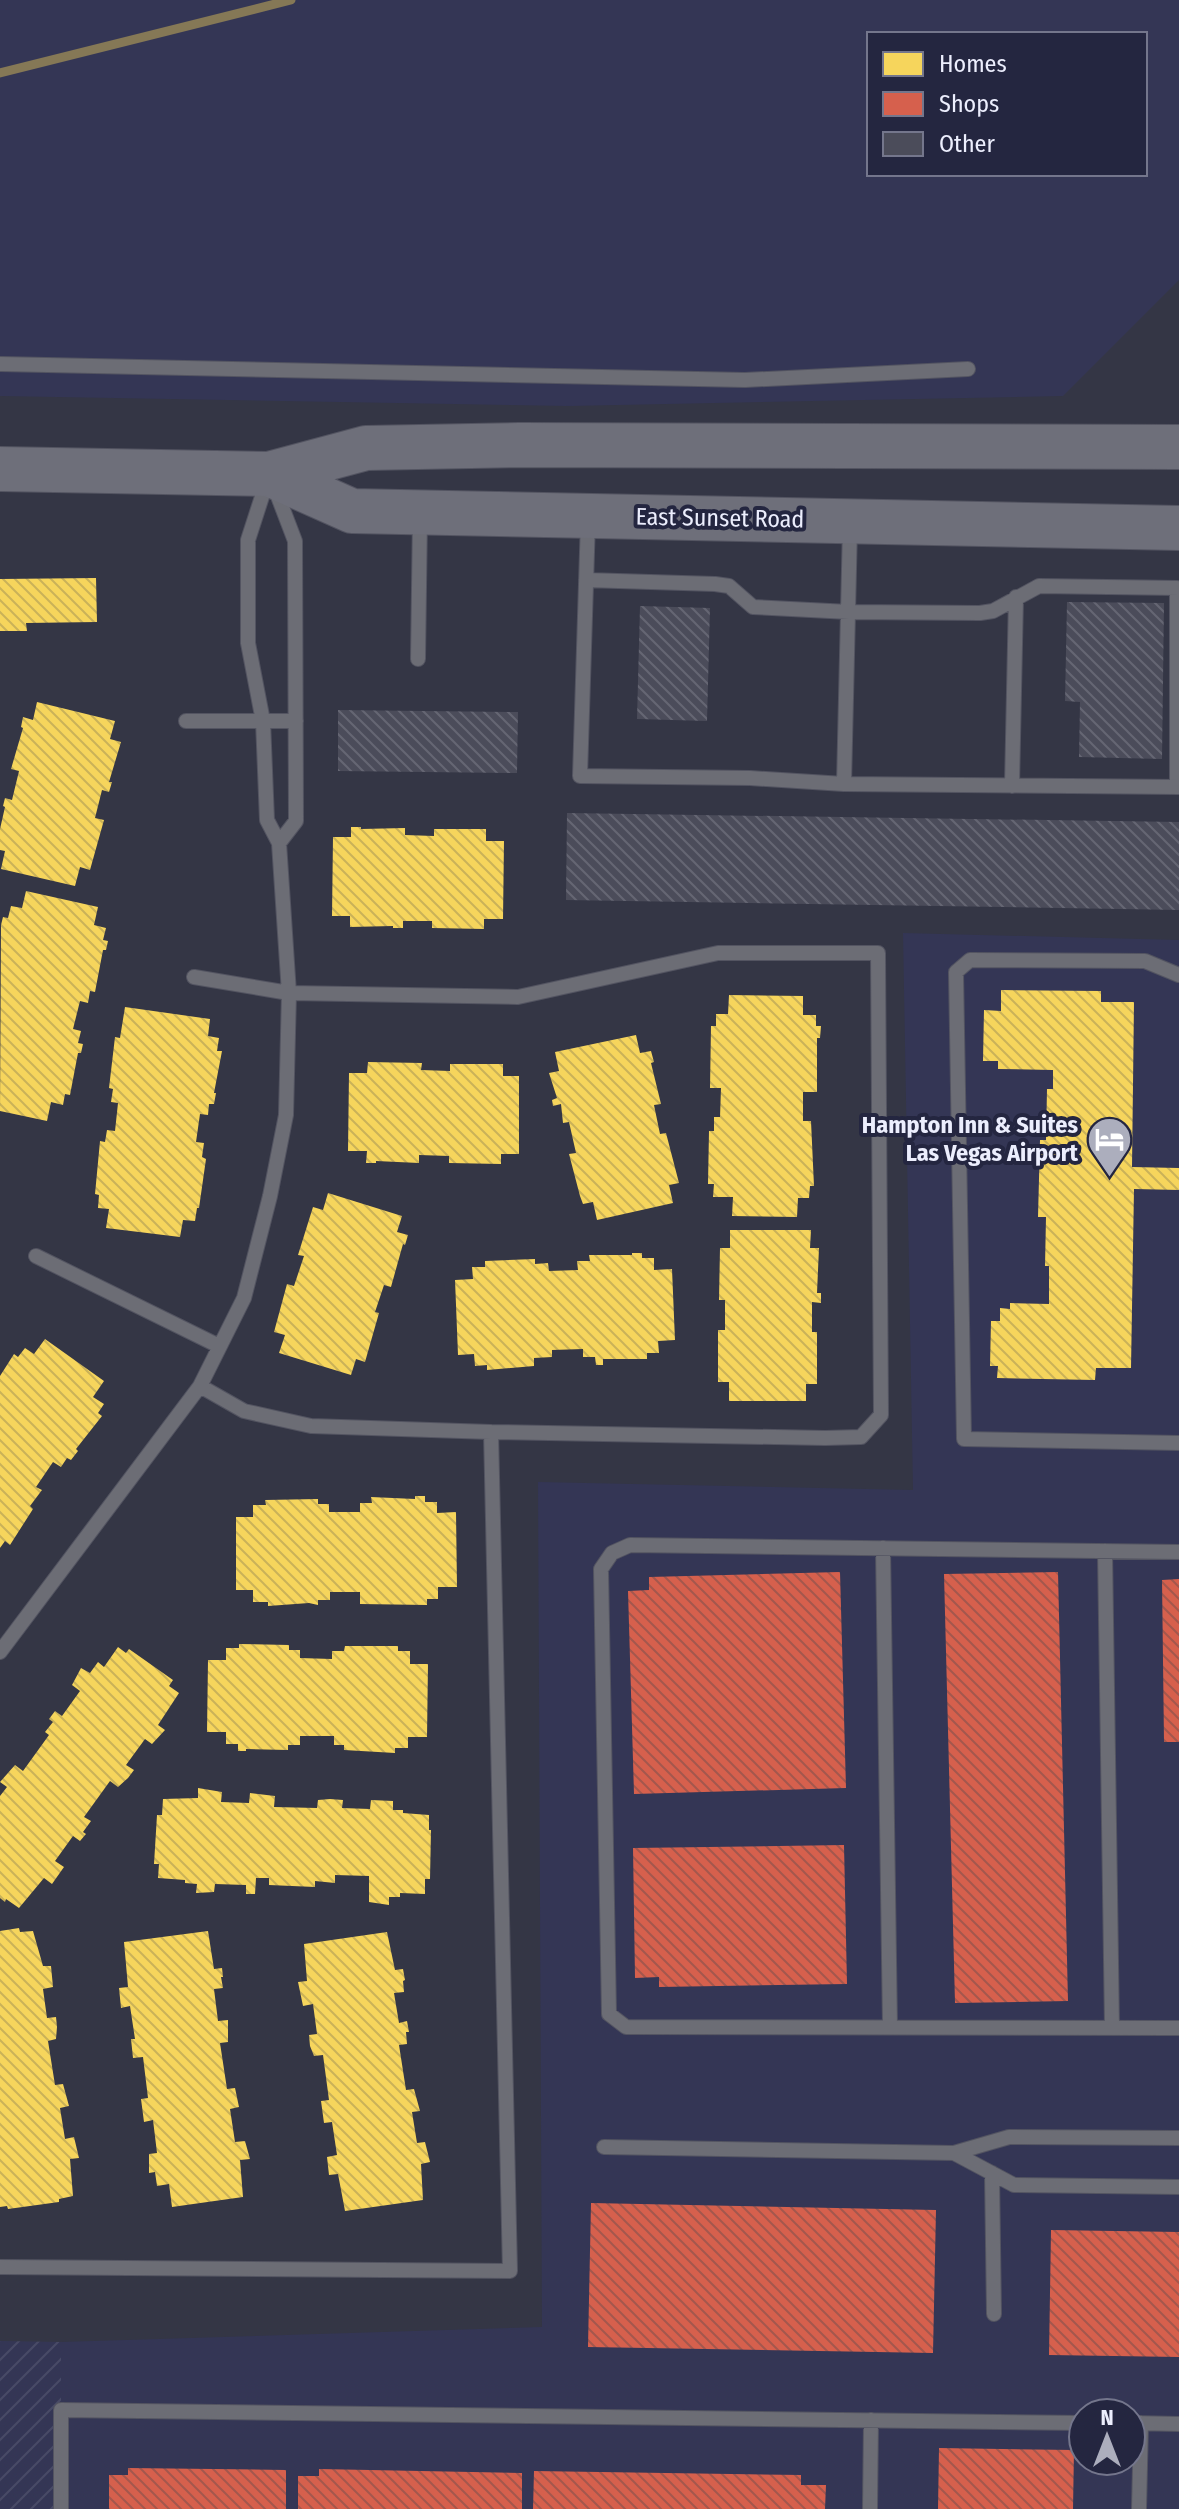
<svg xmlns="http://www.w3.org/2000/svg" width="1179" height="2509" viewBox="0 0 1179 2509" font-family="'Fira Sans Condensed',sans-serif">
	<style>
		.built { fill: #343655; fill-rule: evenodd }
		.industrial { fill: url(#industrial-furrows) }
		.homes { fill: url(#homes-back-hatch) }
		.shops { fill: url(#shops-back-hatch) }
		.lines { fill: none; stroke-linecap: round; stroke-linejoin: round }
		.stream { stroke: #857856; stroke-width: 9 }
		.building { fill: url(#building-back-hatch) }
		.lane-casing { stroke: #535461; stroke-width: 16 }
		.primary-casing { stroke: #535461; stroke-width: 46 }
		.lane { stroke: #6c6d75; stroke-width: 14 }
		.primary { stroke: #6e6f7a; stroke-width: 44 }
		.labels { text-anchor: middle; dominant-baseline: central; stroke-width: 8; stroke-linejoin: round; paint-order: stroke }
		.street-label { font-size: 24px; fill: #eceefd; stroke: #242640 }
		.poi-label { font-size: 24px; font-weight: bold; fill: #eceefd; stroke: #242640; text-anchor: end }
	</style>
	<defs>
		<pattern id="industrial-furrows" width="10" height="10" patternUnits="userSpaceOnUse" patternTransform="scale(2)"><rect width="10" height="10" fill="#343655"/><path d="M-1 1l2-2M0 10L10 0M9 11l2-2" fill="none" stroke="#484a66"/></pattern>
		<pattern id="homes-back-hatch" width="6" height="6" patternUnits="userSpaceOnUse" patternTransform="scale(2)"><rect width="6" height="6" fill="#f6d55c"/><path d="M-1 5l2 2M0 0l6 6M5-1l2 2" fill="none" stroke="#cab258"/></pattern>
		<pattern id="shops-back-hatch" width="6" height="6" patternUnits="userSpaceOnUse" patternTransform="scale(2)"><rect width="6" height="6" fill="#d6604d"/><path d="M-1 5l2 2M0 0l6 6M5-1l2 2" fill="none" stroke="#a4574d"/></pattern>
		<pattern id="building-back-hatch" width="6" height="6" patternUnits="userSpaceOnUse" patternTransform="scale(2)"><rect width="6" height="6" fill="#4b4c5a"/><path d="M-1 5l2 2M0 0l6 6M5-1l2 2" fill="none" stroke="#656673"/></pattern>
	</defs>
	<rect width="100%" height="100%" fill="#343645"/>
	<path class="built" d="M0,0H1179V280L1063,396L569,406L0,396ZM869,34H1145V174H869Z
		M903,933L1179,940V2509H61V2342L542,2327L538,1482L913,1490ZM1083,2413H1131V2461H1083Z"/>
	<path class="industrial" d="M0,2341L61,2342V2509H0Z"/>
	<path class="homes" d="M96,578L97,622L26,623L27,631H0V579Z
		M37,702L115,721L110,739L121,742L109,782H112L109,792L102,790L95,818L104,820L90,870L80,867L75,886L1,869L5,851L0,850V829L5,807L3,806L5,798L12,800L19,771L11,769L23,728L21,727L23,717L33,720Z
		M351,827H361V829L405,828V835L434,836V829H486V841H504L503,919H484V929L432,928V921H403V928H393V926L350,927V916H332L333,837H351Z
		M26,891L98,907L94,925L106,928L103,940L108,941L106,950H103L95,992L90,991L88,1003L80,1001L73,1029L81,1031L78,1043L83,1044L81,1053H78L70,1095L65,1094L63,1105L51,1102L47,1121L0,1111L1,925L3,917L8,918L11,906L22,908Z
		M1001,990L1101,991V1002H1134L1132,1167L1179,1168V1190L1134,1189L1131,1368H1096L1095,1380L997,1378L998,1366H990L991,1321H1000V1308L1010,1309V1303L1049,1304V1266H1045L1046,1217H1038L1040,1140H1046L1047,1089H1053V1070L998,1069V1061H983L984,1010L1001,1011Z
		M729,995L803,996V1015H816V1026H821L820,1038H817V1092H803V1121H811L814,1186H810L809,1198H798L797,1217L732,1216L733,1197H713L714,1184H708L709,1131H714V1117H720L721,1088H710L711,1026H716V1014H728Z
		M125,1007L210,1019L208,1036L219,1038L217,1051H222L214,1093H216L214,1104H209L208,1115L200,1114L196,1142L204,1143L202,1157L206,1159L199,1208H197L195,1221L183,1220L180,1237L106,1228L109,1209L98,1208L99,1195L95,1194L100,1141L105,1142L107,1130L115,1131L118,1103L111,1102L113,1089L109,1088L115,1037L120,1038Z
		M636,1035L640,1053L651,1051L654,1062L651,1063L661,1104L654,1105L660,1134L666,1133L679,1183L669,1185L673,1203L597,1220L593,1202L583,1204L580,1196L569,1154L576,1153L569,1122L563,1123L561,1104L553,1106L552,1100L557,1098L549,1073L559,1071L555,1052Z
		M368,1062L422,1063L421,1070L450,1071V1064H503V1076H519V1154H501V1164L449,1163V1156L419,1155V1163L376,1161V1163H366L367,1151H348L349,1073H367Z
		M328,1193L402,1216L397,1232L408,1235L405,1245L403,1244L391,1287L384,1285L375,1312L379,1313L365,1362L356,1359L351,1375L279,1353L285,1335L274,1332L287,1284L294,1286L304,1256L298,1255L313,1207L323,1210Z
		M730,1230H811L810,1248H819L817,1293H821V1303L812,1302V1332H817V1384H806V1401H729V1382H718V1330H725V1300H719L720,1248H730Z
		M632,1253H642V1258H654V1270L672,1269L675,1340L658,1341L659,1353H647V1359H603V1365H596L595,1357H583V1349L552,1350V1357L534,1358V1366L487,1370V1365L475,1366L474,1354L458,1355L455,1280L473,1279L472,1267H485V1261L535,1259V1264L548,1263L549,1271L578,1270L577,1261H590L589,1255H632Z
		M45,1339L104,1381L93,1397L104,1404L98,1413L102,1416L76,1449L78,1451L71,1460L67,1458L61,1467L53,1462L36,1487L42,1490L30,1506L33,1509L10,1545L5,1541L0,1548V1376L14,1354L18,1357L25,1348L34,1354Z
		M415,1496H425V1502H437V1513L456,1512L457,1587H438V1599H427V1605L360,1604V1592H330V1600H318V1605L309,1603L268,1606V1602H253V1590H236V1517H253V1505H266L265,1500L318,1499V1504H329V1512H360V1503H372L371,1497L415,1499Z
		M239,1644L289,1645V1650H300V1658L332,1659V1651H344L345,1646H398V1651H410V1664H428L427,1737H408V1748H395V1753L344,1750V1745H334V1736H300V1745H288V1750L246,1749V1751H238V1744H226V1732H207L208,1660H226V1648H239Z
		M118,1647L126,1653L129,1649L173,1680L169,1686L179,1693L158,1725L165,1730L152,1744L145,1739L126,1765L134,1770L128,1778L118,1787L110,1781L84,1817L91,1821L83,1832L86,1834L80,1841L73,1836L55,1861L64,1867L52,1884L44,1878L19,1908L6,1899L5,1902L0,1898V1796L7,1787L0,1782L15,1765L23,1771L49,1735L45,1732L53,1722L49,1719L55,1711L62,1716L80,1691L72,1685L81,1668L90,1673L98,1662L104,1667Z
		M198,1788L222,1792L221,1802L249,1803L250,1793L275,1796L274,1807L317,1808L318,1800L330,1799L343,1800L342,1808L370,1809L371,1800L393,1801V1810H403V1813L429,1815V1830H431L430,1879H425V1894L400,1893V1897H389V1905L369,1902V1876L335,1875V1883L315,1881V1887L269,1885V1878H256L255,1894H246V1885L215,1884L214,1892L196,1893L197,1884L185,1883V1880L158,1878L159,1864H154L157,1815H162L163,1799L198,1798Z
		M19,1928L20,1932L33,1931L43,1966H51L53,1987L43,1989L47,2018L56,2017L57,2027L56,2039L48,2041L55,2085L63,2084L69,2106L60,2108L65,2139L74,2137L79,2158L70,2159L73,2196L59,2199V2202L8,2209L7,2206L0,2207V1931Z
		M208,1931L214,1969L222,1968L223,1977H221L223,1988L214,1989L218,2021L228,2020V2042L220,2043L227,2089L235,2088L239,2107L230,2109L235,2142L245,2141L250,2159L240,2160L243,2197L172,2207L169,2184L157,2186L155,2172L149,2173V2154L157,2153L153,2120L144,2122L141,2099L148,2098L143,2057L133,2058L131,2039H135L130,2006L121,2008L119,1988L128,1987L124,1942Z
		M387,1932L395,1970L403,1969L405,1980L403,1981L404,1992L394,1993L399,2023L407,2021L409,2032H406L407,2044L399,2045L406,2090L414,2089L420,2111L412,2112L417,2143L425,2142L430,2162L421,2164L423,2200L345,2211L338,2174L329,2175L327,2157L337,2155L332,2122L324,2123L321,2101L329,2100L323,2055L314,2056L310,2046L309,2035L317,2034L313,2004L303,2006L298,1982L307,1981L304,1944Z"/>
	<path class="shops" d="M840,1572L846,1788L634,1794L628,1591L649,1590V1577Z
		M1058,1572L1068,2001L955,2003L944,1574Z
		M1179,1579V1742H1164L1162,1580Z
		M844,1845L847,1984L659,1987V1977L635,1978L633,1848Z
		M591,2203L936,2210L933,2353L588,2347Z
		M1051,2230L1179,2232V2357L1049,2355Z
		M939,2448L1074,2450L1073,2509H938Z
		M128,2468L286,2470V2509H109V2475H128Z
		M319,2469L522,2473V2509H298V2476H319Z
		M534,2471L801,2475V2485H826L825,2509H533Z"/>
	<g class="lines">
		<path class="stream" d="M0,73L291,0"/>
	</g>
	<path class="building" d="M1067,602L1164,603L1162,759L1079,757L1080,702L1065,701Z
		M640,606L710,608L707,721L637,719Z
		M338,710L518,712L517,773L338,771Z
		M567,813L1179,822V910L566,900Z"/>
	<g class="lines">
		<defs>
			<path id="lane" d="M0,364L745,380L968,369
				M274,486L295,541L296,821L279,843
				M588,520L580,776L750,778L844,784L1179,787
				M586,580L715,584L729,586L753,607L849,612L980,613L993,611L1039,586L1177,588V787
				M418,659L420,516
				M186,721H296
				M844,784L850,526
				M1012,786L1016,597
				M1179,975L1145,961L970,960L956,972L964,1439L1179,1443
				M194,977L289,993L518,997L718,953H878L881,1415L861,1437L825,1438L491,1432
				M36,1256L219,1346
				M200,1386L244,1298L270,1196L286,1115L289,993L279,843L267,820L263,721L248,643V540L268,478
				M883,1548L890,2027
				M1105,1551L1112,2028
				M1179,1552L630,1545L612,1553L601,1569L609,2014L626,2027L1179,2028
				M0,1652L200,1386L244,1411L311,1426L491,1432L510,2271L0,2267
				M1179,2138L1009,2137L954,2153L1014,2185L1179,2187
				M604,2147L954,2153
				M992,2173L994,2314
				M1131,2423L1179,2424
				M61,2509V2410L1083,2423
				M870,2509L871,2420
				M1139,2509L1141,2423"/>
			<path id="primary" d="M0,469L269,474L366,448L519,445L1179,447
				M269,474L352,511L1179,528"/>
		</defs>
		<use href="#lane" class="lane-casing"/>
		<use href="#primary" class="primary-casing"/>
		<use href="#lane" class="lane"/>
		<use href="#primary" class="primary"/>
	</g>
	<defs>
		<symbol id="hotel-pin" viewBox="-11 -11 22 30"><path d="M0 17L-7.5 6A9.5 9.5 0 1 1 7.5 6Z" fill="#acaebd" stroke="#242640"/><path d="M-6-4.5h1.5V1H6V5H4.5V3h-9V5H-6ZM-4 0a1.8 1.8 0 1 1 3.6 0ZM.5 0V-2.5h3Q6-2.5 6 0Z" fill="#fff"/></symbol>
	</defs>
	<g fill-rule="evenodd">
		<use href="#hotel-pin" x="1084" y="1114" width="51" height="69"/>
	</g>
	<g class="labels">
		<g class="street-label">
			<text transform="translate(720 518) rotate(1)">East Sunset Road</text>
		</g>
		<g class="poi-label">
			<text x="1078" y="1125">Hampton Inn &amp; Suites<tspan x="1078" dy="28">Las Vegas Airport</tspan></text>
		</g>
	</g>
	<rect x="867" y="32" width="280" height="144" fill="#242640" stroke="#74768c" stroke-width="2"/>
	<rect x="883" y="52" width="40" height="24" fill="#f6d55c" stroke="#74768c" stroke-width="2"/>
	<text x="939" y="72" font-size="24" fill="#eceefd">Homes</text>
	<rect x="883" y="92" width="40" height="24" fill="#d6604d" stroke="#74768c" stroke-width="2"/>
	<text x="939" y="112" font-size="24" fill="#eceefd">Shops</text>
	<rect x="883" y="132" width="40" height="24" fill="#4b4c5a" stroke="#74768c" stroke-width="2"/>
	<text x="939" y="152" font-size="24" fill="#eceefd">Other</text>
	<g transform="translate(1107 2437)"><circle r="38" fill="#242640" stroke="#74768c" stroke-width="2"/>
	<path d="M0-6L14 30L0 20L-14 30Z" fill="#acaebd"/>
	<text y="-12" font-size="22" font-weight="bold" text-anchor="middle" fill="#eceefd">N</text>
	</g>
</svg>
